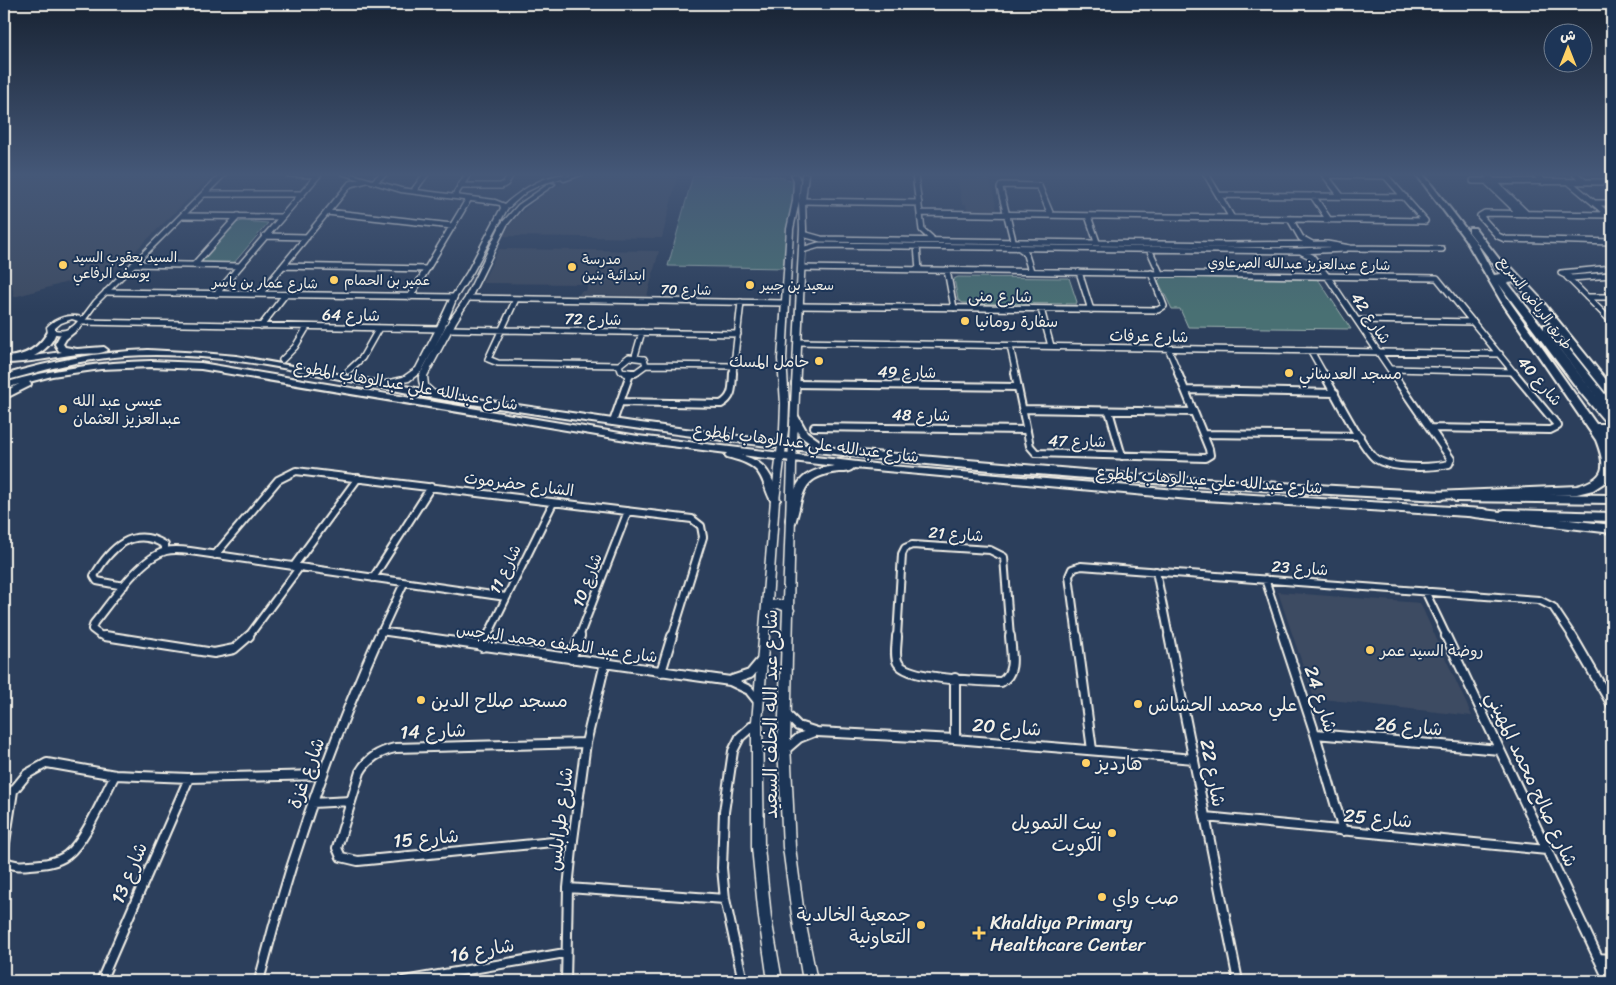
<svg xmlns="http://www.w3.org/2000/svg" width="1616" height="985" viewBox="0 0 1616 985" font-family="Sriracha,'Playpen Sans Arabic',sans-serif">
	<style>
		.built { fill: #3e4b62 }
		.green { fill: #497073; stroke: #9eb0ae }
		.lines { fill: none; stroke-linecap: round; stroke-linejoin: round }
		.street-far2-casing { stroke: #f4f1e8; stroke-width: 8 }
		.street-far1-casing { stroke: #f4f1e8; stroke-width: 10 }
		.street-casing { stroke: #f4f1e8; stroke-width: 12 }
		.secondary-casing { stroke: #f4f1e8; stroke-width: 3 }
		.primary-casing { stroke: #f4f1e8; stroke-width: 4 }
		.highway-casing { stroke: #f4f1e8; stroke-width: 4 }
		.street-far2 { stroke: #1d3557; stroke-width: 5 }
		.street-far1 { stroke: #1d3557; stroke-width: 6 }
		.street { stroke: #1d3557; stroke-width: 8 }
		.secondary { fill: #1d3557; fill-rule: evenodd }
		.primary { fill: #1d3557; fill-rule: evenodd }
		.highway { fill: #1d3557; fill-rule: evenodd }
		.poi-dot { fill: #ffd166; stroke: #1d3557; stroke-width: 2 }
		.labels { text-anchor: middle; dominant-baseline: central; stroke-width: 4; stroke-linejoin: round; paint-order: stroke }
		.far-poi-label { font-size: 14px; fill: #f4f1e8; stroke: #1d3557; text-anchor: start }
		.far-street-label { font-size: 14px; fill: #f4f1e8; stroke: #1d3557 }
		.street-label { font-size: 16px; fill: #f4f1e8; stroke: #1d3557 }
		.poi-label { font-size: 16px; fill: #f4f1e8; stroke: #1d3557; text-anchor: start }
		.near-street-label { font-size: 19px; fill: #f4f1e8; stroke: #1d3557 }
		.near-poi-label { font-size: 19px; fill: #f4f1e8; stroke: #1d3557; text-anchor: start }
	</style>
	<rect width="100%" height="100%" fill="#2c3f5c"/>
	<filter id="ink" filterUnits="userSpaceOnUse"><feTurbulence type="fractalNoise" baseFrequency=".02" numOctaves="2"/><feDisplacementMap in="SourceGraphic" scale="10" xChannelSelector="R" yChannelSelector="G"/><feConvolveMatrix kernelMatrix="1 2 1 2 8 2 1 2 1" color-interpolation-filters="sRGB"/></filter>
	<g filter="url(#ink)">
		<path class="built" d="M4,174H214L118,268L14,297L4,237Z
			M598,174H678L662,238L503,236L514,219L547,191L568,181Z
			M958,179H990L997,210L967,211L966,204H962Z
			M499,249L659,251L647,296L579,295L581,291H586L588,284L482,283Z
			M1278,592L1420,603L1472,716L1314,698Z"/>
		<path class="green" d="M693,175L777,176L794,181L785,268L668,266Z
			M242,221L268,223L233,264L202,265L200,262L236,223Z
			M958,277L1069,278L1077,302L1076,304L963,303L958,300L954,279Z
			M1162,277L1316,279L1320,282L1351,329L1188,327L1180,309H1172L1158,281Z"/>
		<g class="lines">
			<defs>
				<path id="street-far2" d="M288,174L318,175
					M915,174L922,230L931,238
					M1206,174L1232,218
					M1324,174L1341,196
					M1384,174L1425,221
					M1486,174L1527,214
					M1535,174L1543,182
					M1575,174L1585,182
					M1325,175L1385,176
					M375,181L384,174
					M1473,181L1612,182
					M1486,181L1519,213
					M1569,182L1612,218
					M460,186H501L506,183L511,174
					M415,189L426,174
					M205,194H301
					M455,195L468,174
					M1219,195L1405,197
					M1313,196L1329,220
					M802,201L919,203
					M1594,203H1612
					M327,212L452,226
					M920,213L1425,221
					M1608,215L1485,213L1480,216L1498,236L1505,239L1612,242
					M183,216L282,217
					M1088,216L1097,242
					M1290,219L1301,238L1312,244
					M803,234L821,239L1227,245L1327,244L1350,248L1442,249
					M265,236L307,237
					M1013,240L1000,188L1002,185L1039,186L1051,215
					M917,246L919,270
					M1019,248L1025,252L1031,271
					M1149,249L1160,273
					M802,250L819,245L1298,251L1345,249
					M1302,252L1312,257L1327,276L1393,374
					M134,264L240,266
					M194,265L238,216
					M283,266L427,269
					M801,268L1437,278L1515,374
					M1612,268L1561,273L1571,278L1612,275
					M947,270L954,308
					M1079,272L1091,310
					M1567,277L1612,322
					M106,292L454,297
					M216,294L319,174
					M260,294L350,184L363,181
					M410,297L468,200
					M1587,297H1612
					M468,298L784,303
					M516,299L488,359L498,363L619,365
					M799,306L1158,310L1164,306L1151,273
					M1041,309L1051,346
					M1357,320L1474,322
					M82,322L440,329
					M261,326L285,295
					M448,329L738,334
					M797,342L1500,354
					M1010,346L1016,374
					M1168,348L1179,374
					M1311,351L1324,374
					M635,356L642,332
					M629,357L644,359L646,365L635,373L621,371L619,365Z
					M282,360L295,347L307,327
					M646,365L734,366
					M1391,369L1514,372
					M348,371L362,358L379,328
					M733,374L741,302"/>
				<path id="street-far1" d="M626,373H635
					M1015,373L1030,446L1036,453L1205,458L1210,455L1209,449L1178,373
					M1323,373C1333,390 1363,450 1376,459C1391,469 1432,468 1449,464L1451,459L1392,373
					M795,384L1018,387
					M1186,390L1335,393
					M620,402L721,404C734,397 732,386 733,373
					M1023,409L1194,412
					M1109,411L1122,456
					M613,422L630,374
					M814,427L1027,430
					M1430,428L1550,430L1558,426L1514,373
					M1203,434L1360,436
					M215,555L278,480L296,471L692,519L701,526L703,537L672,637
					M293,567L358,478
					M1156,571L1169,637
					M373,578L431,487
					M1265,579L1284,637
					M124,586L97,581L94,576C110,548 133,525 165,545V551
					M1425,591L1447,637
					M380,631L423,637
					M113,637L100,635L92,629L94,623C111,602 140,558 166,551C174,549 182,550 190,551L506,597
					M248,637L299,568
					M379,637L404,583
					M487,637L553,503
					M579,637L628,511
					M897,637L902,554L905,548L912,545L990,550L1004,557L1010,637
					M1077,637L1069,576L1072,569L1081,566L1539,600L1553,607L1573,637"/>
				<path id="street" d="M105,636L214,653L234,649L249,636
					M414,636L730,681L749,690L757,700
					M897,636C897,644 894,656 898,663C908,680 981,681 1001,682C1017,673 1011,652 1010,636
					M1077,636L1092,750
					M1169,636L1238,981
					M1283,636L1315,734L1343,831
					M1446,636L1609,981
					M1572,636L1612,705
					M482,647L487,636
					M571,659L580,636
					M661,672L672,636
					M955,678V739
					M732,680L750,674L760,662
					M787,715L798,726L817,732L955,739L1194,759
					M1315,734L1500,750
					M785,750L799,738L814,732
					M312,803L351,801
					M1205,817L1547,850
					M573,840L358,861L341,857L337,848L360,772C368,758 379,752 395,748L586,743
					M4,849L13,791L27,774L47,763L115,775L189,778L322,775
					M4,861C13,866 20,866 30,865C43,864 57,863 67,855C86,840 103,797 115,775
					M568,888L725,899
					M1598,958L1612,959
					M101,981L189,778
					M259,981C289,862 329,748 379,636
					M404,981L565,953
					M566,981L568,888L573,840L586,743L605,663
					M743,981L725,899L722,868L724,812L733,751L740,737L757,722"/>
				<path id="secondary" d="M220,174H227L98,303L79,329L64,335L48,333L47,327C56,317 69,314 82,317L94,301ZM72,319L78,321C72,329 64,332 55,330V328L61,323Z
					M341,174H352L401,188L495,200L505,204C524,188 545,174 571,174L564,177L574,174H584L564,181L562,180V178L542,184L526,192L507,209L473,272L457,297L444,329L422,371L409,381L380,387L376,385L377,383L403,377L416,368L436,329L451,297L467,272L501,208L500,205L494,204L401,192Z
					M791,174H797L800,180L799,201L802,174H808L805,201L806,229L796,464L793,608L794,610L793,612L790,744L795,847L804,915L817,981H803L792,915L783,847L778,744L783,610L778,608L771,611L762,722L764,847L771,918L782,981H768L759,918L752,847V722L771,500L780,430L781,404L778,359L787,229L793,201L794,180ZM799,201L800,229L788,464L783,601L778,600L772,601L779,500L788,430L789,404L786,359L793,229Z
					M550,183L555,184L522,207L507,225L471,298L456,322L427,376L428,385L438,394L434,397C425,393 418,386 419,376L448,322L465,298L501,224L518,205Z"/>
				<path id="primary" d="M70,328H73L77,330L66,339L63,344L65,347L77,349L104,347L108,350C101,355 87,353 78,354C53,357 29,363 4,363V357C24,357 39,349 49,330H52L56,332C52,344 45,350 34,356L62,352L59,351L55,344L60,335Z
					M148,350L202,353L236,356L484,400L633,422L814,446L800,436L790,418L795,415L798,416L807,432L828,447L850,450L1155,476L1441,492L1446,496L1441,500C1203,488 966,473 730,441C631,428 533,414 434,398C333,380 229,349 125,356C83,359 44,370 4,381V375C51,361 98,352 148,350Z
					M151,361L201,363L638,436L891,466L1189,491L1483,509L1487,510L1488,513L1487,516L1483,517L1189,499L854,468C850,472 845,472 839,472C803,476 804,490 796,520L795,523H787L786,520C795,486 796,471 835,466L741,455C767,462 772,476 780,500L775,504C767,501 765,478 756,470C748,462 737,460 727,457L725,455L727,453L638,442L201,369L151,367L101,369L52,376L29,382L31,384L30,386L4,399V392L19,384L4,389V383C52,369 101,362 151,361Z
					M1455,493L1612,495V503L1455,501L1450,497Z
					M1505,510L1612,513V521L1505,518L1501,517L1500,514L1501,511Z"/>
				<path id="highway" d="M1416,174H1423L1476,242L1494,275L1501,274L1606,409L1544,329V325H1550L1612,403V413L1609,412L1612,417V426L1608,425L1580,392L1499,284L1509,301L1596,424H1604L1612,435V446L1609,445L1612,456V474L1607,481L1593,490L1577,494L1430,499L1428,496L1434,492L1577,486C1607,478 1606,466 1596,440L1501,301L1465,239Z
					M1469,228H1475L1506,268H1512L1539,297L1612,387V396L1608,395L1533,301L1515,282L1508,283L1469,232Z
					M1475,509L1612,525V533L1475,517L1471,516L1469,513L1471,510Z"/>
			</defs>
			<use href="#street-far2" class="street-far2-casing"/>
			<use href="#street-far1" class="street-far1-casing"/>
			<use href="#street" class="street-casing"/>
			<use href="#secondary" class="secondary-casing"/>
			<use href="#primary" class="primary-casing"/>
			<use href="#highway" class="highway-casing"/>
			<use href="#street-far2" class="street-far2"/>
			<use href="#street-far1" class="street-far1"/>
			<use href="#street" class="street"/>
			<use href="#secondary" class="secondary"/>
			<use href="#primary" class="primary"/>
			<use href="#highway" class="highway"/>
		</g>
	</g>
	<linearGradient id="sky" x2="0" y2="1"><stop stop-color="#182333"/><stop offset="0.56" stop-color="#455878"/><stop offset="1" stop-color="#455878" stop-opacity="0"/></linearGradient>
	<rect width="1616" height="312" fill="url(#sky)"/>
	<g class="poi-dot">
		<circle cx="63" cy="265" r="5"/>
		<circle cx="572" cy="267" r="5"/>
		<circle cx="334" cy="280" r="5"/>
		<circle cx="750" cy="285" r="5"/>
		<circle cx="965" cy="321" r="5"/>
		<circle cx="819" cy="361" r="5"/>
		<circle cx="1289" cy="373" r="5"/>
		<circle cx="63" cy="409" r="5"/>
		<circle cx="1370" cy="650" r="5"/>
		<circle cx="421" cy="700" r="5"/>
		<circle cx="1138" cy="704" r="5"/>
		<circle cx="1086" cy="763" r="5"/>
		<circle cx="1112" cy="833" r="5"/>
		<circle cx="1102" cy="897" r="5"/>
		<circle cx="921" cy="925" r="5"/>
		<path d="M976.5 925.5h5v5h5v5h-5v5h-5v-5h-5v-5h5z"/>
	</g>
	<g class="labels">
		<g class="far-poi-label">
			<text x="73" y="257">السيد يعقوب السيد<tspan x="73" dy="16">يوسف الرفاعي</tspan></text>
			<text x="582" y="259">مدرسة<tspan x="582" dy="16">ابتدائية بنين</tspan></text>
			<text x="344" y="280">عمير بن الحمام</text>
			<text x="760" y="285">سعيد بن جبير</text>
		</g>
		<g class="far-street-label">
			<text transform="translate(1299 264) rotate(1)">شارع عبدالعزيز عبدالله الصرعاوي</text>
			<text transform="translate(265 283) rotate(1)">شارع عمار بن ياسر</text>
			<text transform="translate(686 290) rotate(1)">شارع 70</text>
			<text transform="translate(1535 303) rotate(53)">طريق الرياض السريع</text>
		</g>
		<g class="street-label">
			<text transform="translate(1000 296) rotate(1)">شارع منى</text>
			<text transform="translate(351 315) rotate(1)">شارع 64</text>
			<text transform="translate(1371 318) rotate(56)">شارع 42</text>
			<text transform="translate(593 319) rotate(1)">شارع 72</text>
			<text transform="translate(1149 336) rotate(1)">شارع عرفات</text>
			<text transform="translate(907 372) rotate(1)">شارع 49</text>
			<text transform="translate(1540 381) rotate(50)">شارع 40</text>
			<text transform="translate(406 385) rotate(10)">شارع عبدالله علي عبدالوهاب المطوع</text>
			<text transform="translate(921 415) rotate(1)">شارع 48</text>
			<text transform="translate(1077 441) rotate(1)">شارع 47</text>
			<text transform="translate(806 443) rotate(7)">شارع عبدالله علي عبدالوهاب المطوع</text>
			<text transform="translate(1209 480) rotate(4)">شارع عبدالله علي عبدالوهاب المطوع</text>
			<text transform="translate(519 484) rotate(7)">الشارع حضرموت</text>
			<text transform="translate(956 534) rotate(4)">شارع 21</text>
			<text transform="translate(1300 568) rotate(4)">شارع 23</text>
			<text transform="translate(505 569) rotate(-64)">شارع 11</text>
			<text transform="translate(587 580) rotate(-69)">شارع 10</text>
			<text transform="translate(557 643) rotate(8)">شارع عبد اللطيف محمد البرجس</text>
		</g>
		<g class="poi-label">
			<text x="975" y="321">سفارة رومانيا</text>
			<text x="809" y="361" text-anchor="end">حامل المسك</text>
			<text x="1299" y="373">مسجد العدساني</text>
			<text x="73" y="400">عيسى عبد الله<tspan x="73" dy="18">عبدالعزيز العثمان</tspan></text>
			<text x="1380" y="650">روضة السيد عمر</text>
		</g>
		<g class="near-street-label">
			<text transform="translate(1321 699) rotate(72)">شارع 24</text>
			<text transform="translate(770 714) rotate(-90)">شارع عبد الله الخلف السعيد</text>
			<text transform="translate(1409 726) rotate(5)">شارع 26</text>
			<text transform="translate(1007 727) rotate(4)">شارع 20</text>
			<text transform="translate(433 731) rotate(-2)">شارع 14</text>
			<text transform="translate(306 773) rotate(-70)">شارع غزة</text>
			<text transform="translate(1213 773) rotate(79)">شارع 22</text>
			<text transform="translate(1532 779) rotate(65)">شارع صالح محمد المهيني</text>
			<text transform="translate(1378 818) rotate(5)">شارع 25</text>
			<text transform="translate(560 819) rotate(-83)">شارع طرابلس</text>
			<text transform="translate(426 838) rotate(-5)">شارع 15</text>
			<text transform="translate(129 873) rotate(-67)">شارع 13</text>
			<text transform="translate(482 950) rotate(-10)">شارع 16</text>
		</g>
		<g class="near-poi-label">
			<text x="431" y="700">مسجد صلاح الدين</text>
			<text x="1148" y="704">علي محمد الحشاش</text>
			<text x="1096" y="763">هارديز</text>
			<text x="1102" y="822" text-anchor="end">بيت التمويل<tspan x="1102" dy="22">الكويت</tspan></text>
			<text x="1112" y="897">صب واي</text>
			<text x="911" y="914" text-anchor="end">جمعية الخالدية<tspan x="911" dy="22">التعاونية</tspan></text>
			<text x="990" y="922">Khaldiya Primary<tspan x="990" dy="22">Healthcare Center</tspan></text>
		</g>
	</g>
	<rect width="1616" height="985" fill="none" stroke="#1d3557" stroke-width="20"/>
	<rect x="10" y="10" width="1596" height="965" fill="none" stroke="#f4f1e8" stroke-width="2" filter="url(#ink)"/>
	<g transform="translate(1568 48)"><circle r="24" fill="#1d3557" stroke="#738091"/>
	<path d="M0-4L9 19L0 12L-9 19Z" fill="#ffd166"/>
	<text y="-8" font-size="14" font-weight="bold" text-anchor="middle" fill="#f4f1e8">ش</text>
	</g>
</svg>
